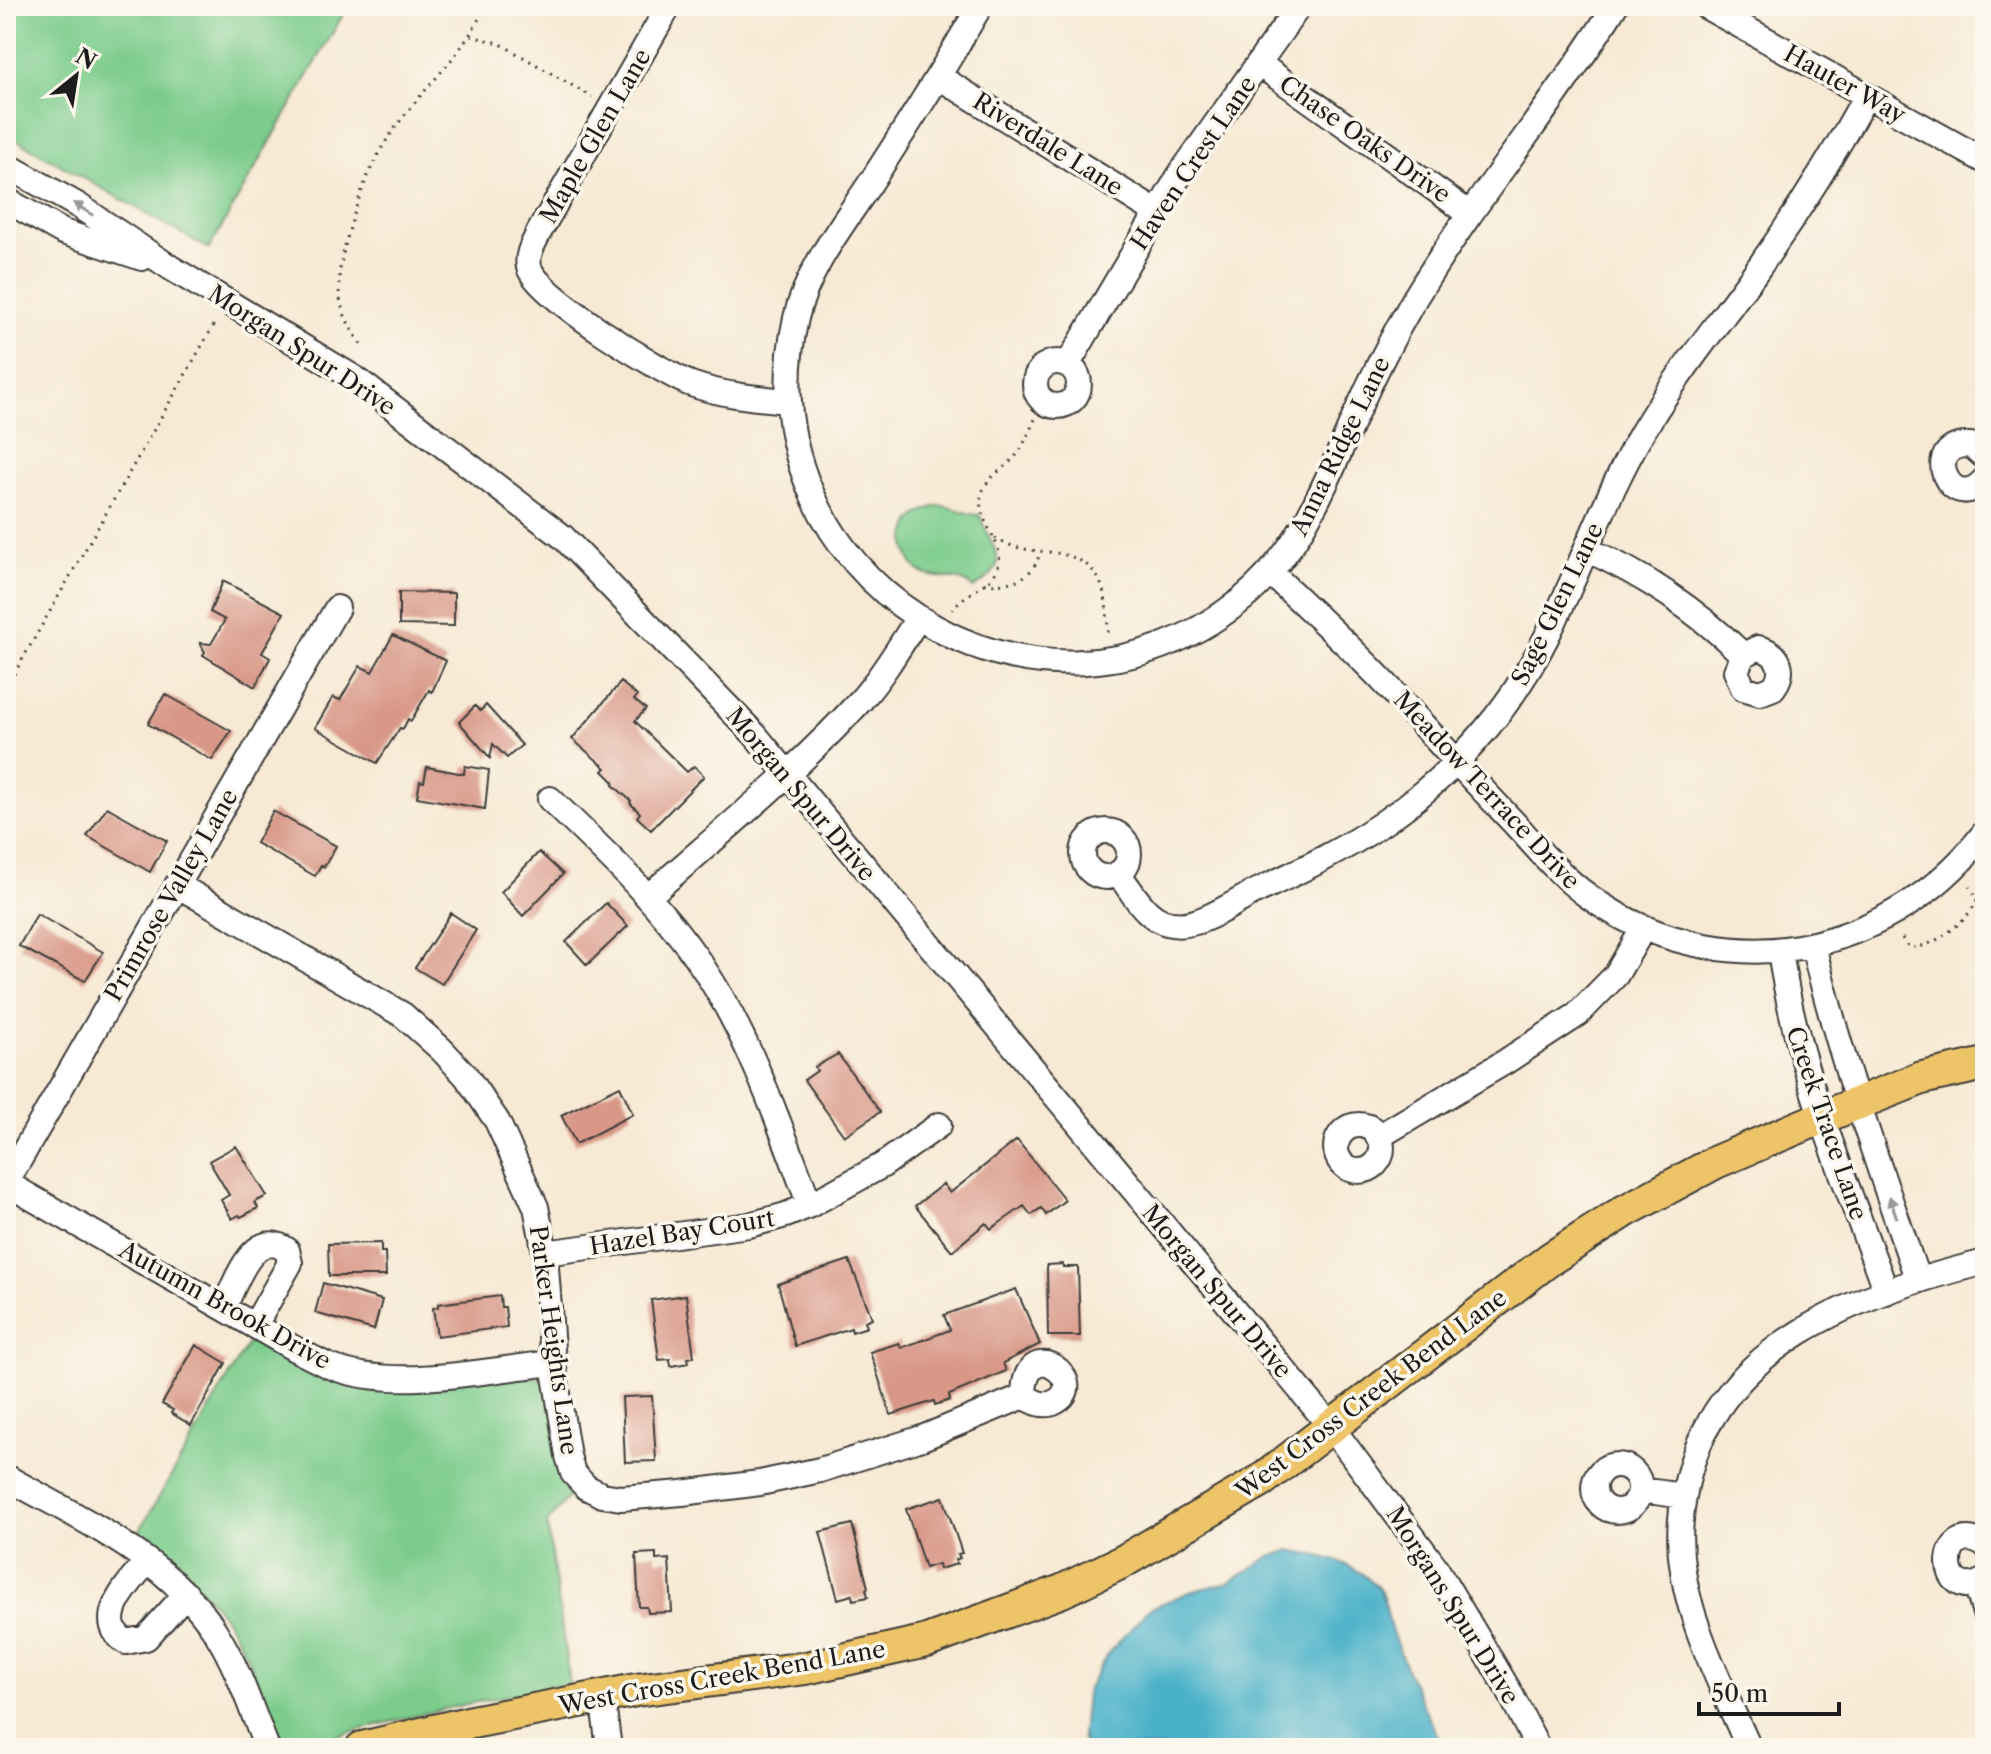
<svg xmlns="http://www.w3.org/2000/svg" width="1991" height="1754" viewBox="0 0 1991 1754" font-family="'Libre Caslon Text',serif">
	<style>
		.green { fill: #7ccc8c; stroke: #4c7454; stroke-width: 2 }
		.water { fill: #4ab1c9; stroke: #336672; stroke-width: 2 }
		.building { fill: #d89787 }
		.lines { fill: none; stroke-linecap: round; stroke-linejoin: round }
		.minor-casing { stroke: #3d3b38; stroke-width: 28 }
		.major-casing { stroke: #3d3b38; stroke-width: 36 }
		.path { stroke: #3d3b38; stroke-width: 3; stroke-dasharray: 2 6; stroke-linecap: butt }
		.minor { stroke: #fff; stroke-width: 24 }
		.major { stroke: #eec469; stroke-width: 32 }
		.oneway { fill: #999 }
		.labels { text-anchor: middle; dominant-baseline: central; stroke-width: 7; stroke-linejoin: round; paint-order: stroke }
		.street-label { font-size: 24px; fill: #1c1c1c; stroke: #fbf7ec }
	</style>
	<rect width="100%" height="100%" fill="#fbf7ec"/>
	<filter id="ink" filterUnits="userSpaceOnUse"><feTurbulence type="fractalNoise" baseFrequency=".0125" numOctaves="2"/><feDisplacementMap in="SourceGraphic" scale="16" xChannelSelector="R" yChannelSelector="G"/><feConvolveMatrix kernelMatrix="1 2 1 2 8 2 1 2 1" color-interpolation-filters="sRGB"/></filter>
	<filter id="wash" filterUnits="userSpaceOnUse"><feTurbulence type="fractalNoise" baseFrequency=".006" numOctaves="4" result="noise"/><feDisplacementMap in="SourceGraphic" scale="32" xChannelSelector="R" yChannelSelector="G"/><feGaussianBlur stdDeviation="1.8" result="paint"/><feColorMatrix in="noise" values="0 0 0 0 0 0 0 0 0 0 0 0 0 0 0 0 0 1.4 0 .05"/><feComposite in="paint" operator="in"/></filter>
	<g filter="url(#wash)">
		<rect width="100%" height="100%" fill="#f7e9d4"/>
		<path class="green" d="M6,6H348L209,249L6,134Z
			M938,506C954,505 964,515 980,515C990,549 1017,563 973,588C954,567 918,592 907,551C904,540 906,531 912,521C919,512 927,509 938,506Z
			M252,1336L305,1364L535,1377L546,1382L574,1490L547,1523L570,1684C479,1700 389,1719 301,1747C292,1747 284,1746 278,1739C268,1727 263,1696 257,1681C234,1618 193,1572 136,1537Z"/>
		<path class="water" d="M1289,1550C1320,1555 1356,1562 1378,1588C1386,1597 1387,1617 1391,1629C1406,1670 1424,1709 1444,1748H1085L1082,1735L1086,1692L1108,1653L1149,1609L1189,1592L1230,1582L1266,1559Z"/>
		<g id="blocks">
			<path class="building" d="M223,581L284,613L262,653L270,658L255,687L203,655L205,652L200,643L211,644L225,620L210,612Z
				M399,592L454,593V626L399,625Z
				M393,635L446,661L432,692L429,690L411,721L408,719L403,729L400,728L377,763L315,728L333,697L340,700L360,666L372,672Z
				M621,682L637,696L634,700L646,709L635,721L687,772L694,766L704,776L651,830L637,817L640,813L630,803L631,801L613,785L614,782L603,771L606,768L572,739Z
				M165,694L231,731L212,760L148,724Z
				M486,705L522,745L507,758L493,744L490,758L459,722L475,706L480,711Z
				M465,766L489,770L485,809L417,797L420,781L424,782L427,767L464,774Z
				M107,807L167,841L150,872L87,836Z
				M273,811L336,846L324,867L321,865L315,876L256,843Z
				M539,852L563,874L523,916L501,892Z
				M606,903L628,926L587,965L566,942Z
				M451,913L476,930L442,984L415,968Z
				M37,914L103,952L85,981L19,946Z
				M838,1054L880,1112L844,1136L804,1080L817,1071L815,1067Z
				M620,1086L633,1114L576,1144L561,1115Z
				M1017,1140L1065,1200L1046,1215L1041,1208L1031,1215L1024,1206L991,1229L986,1223L952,1251L915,1206L943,1184L950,1193Z
				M236,1146L267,1196L255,1202L258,1208L241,1217L239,1215L232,1219L221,1200L229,1195L209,1161Z
				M381,1243V1252H385L386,1276H329L328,1244Z
				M849,1260L872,1318L865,1321L867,1327L852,1332L851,1328L795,1346L778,1284Z
				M1063,1264V1267H1078L1080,1336H1048L1047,1265Z
				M323,1283L382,1300L374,1330L315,1313Z
				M1016,1289L1040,1344L1003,1363L1006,1371L949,1395L950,1400L935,1405L934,1401L891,1415L870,1352L899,1343L901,1348L950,1330L944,1315Z
				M686,1295L694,1357L688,1358L689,1363L671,1366L670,1359L659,1360L651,1300Z
				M500,1296L501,1307H505L507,1327L437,1336L433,1308L438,1307V1304Z
				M196,1345L226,1363L191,1425L171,1413L173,1410L162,1404Z
				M652,1396L656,1461L625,1462L622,1397Z
				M943,1497L962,1553L958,1554L960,1558L955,1560L957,1564L939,1569L938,1564L925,1568L906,1509Z
				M852,1524L868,1588L866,1589L868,1597L853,1600L852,1595L838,1599L820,1532Z
				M656,1553V1560L669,1559L672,1612L648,1613L647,1607H639L636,1554Z"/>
		</g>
	</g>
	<g filter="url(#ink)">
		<use href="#blocks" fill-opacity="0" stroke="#3d3b38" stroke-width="2"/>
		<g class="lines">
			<defs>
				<path id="minor" d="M669,6L539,232C534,243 526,254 529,267C535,294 662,373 691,384C722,395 755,398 787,401
					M980,6C946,65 910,122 873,179C845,222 808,267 796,318C738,574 1032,766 1240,601C1300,553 1325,485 1355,416C1373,375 1393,336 1415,298C1476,197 1553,106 1615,6
					M1705,6L1985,161
					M1259,64L1470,214
					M939,77L1156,212
					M6,165L79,206L171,268L356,379L563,537L755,735L1332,1428L1434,1565L1508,1689L1538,1748
					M6,200L63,232L142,258
					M1035 384a22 22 0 1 1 44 0a22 22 0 1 1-44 0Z
					M1068,364L1179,176L1299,6
					M1985,457L1971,445C1918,442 1951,519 1985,479
					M1586,549C1646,576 1695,609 1743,655L1758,648C1779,652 1787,671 1773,688L1760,693L1743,688L1736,671L1743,655
					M1271,573C1313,613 1357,652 1396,695C1435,739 1475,782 1515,824C1538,849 1560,876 1588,896C1657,946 1748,964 1829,940C1893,921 1945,885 1985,832
					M550,799C605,852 660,903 702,966C751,1039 779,1125 810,1205
					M1083 854a23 23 0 1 1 46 0a23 23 0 1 1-46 0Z
					M1118,873C1128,886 1136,901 1148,912C1182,944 1224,907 1257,891C1299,871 1342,851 1380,825C1450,778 1509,712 1547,636C1583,564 1608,486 1651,418C1683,366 1722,319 1757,270C1797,214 1833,156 1866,96
					M177,885L403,1015L442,1050L466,1076L497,1121L536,1207L545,1253L553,1363L568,1456L573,1473L586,1487L602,1495L621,1498L682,1493L760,1483L820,1470L922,1438L1024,1396C1033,1402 1043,1407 1053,1403C1095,1384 1024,1329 1024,1396
					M649,896C721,832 797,771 862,699C883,675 900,646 918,618
					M1813,945C1840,1059 1880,1169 1918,1281
					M1780,950C1796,1069 1846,1180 1886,1292
					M1336 1148a23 23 0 1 1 46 0a23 23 0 1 1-46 0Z
					M1378,1137L1505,1062L1577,1015L1616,975L1644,927
					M6,1183L337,608
					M6,1183L295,1349C307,1355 318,1361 329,1366C395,1392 484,1370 553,1363
					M545,1253L749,1225L786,1215L810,1205L883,1165L939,1125
					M224,1307C236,1283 253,1226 287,1250L290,1263L255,1325
					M1594 1488a23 23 0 1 1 46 0a23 23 0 1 1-46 0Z
					M6,1477C80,1519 167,1557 215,1631C238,1667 251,1709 267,1748
					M1640,1490L1684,1496
					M1985,1545C1938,1516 1936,1607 1985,1580
					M147,1561C131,1582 91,1620 126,1642L146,1638L186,1594
					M1976,1584L1985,1613
					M602,1696L609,1748
					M1749,1748C1726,1695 1691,1628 1683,1571C1678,1543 1680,1514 1686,1486C1715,1344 1860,1293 1985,1262"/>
				<path id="major" d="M362,1748L472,1722L636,1690L806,1668L927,1641L1062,1591L1124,1561L1262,1480L1550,1259L1625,1211L1716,1162L1823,1117L1922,1078L1985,1064"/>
			</defs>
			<use href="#minor" class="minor-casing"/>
			<use href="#major" class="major-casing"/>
			<path class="path" d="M471,36L499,43L592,97
				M361,344C333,304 335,280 348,235C359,194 372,158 398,124C427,84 465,53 485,6
				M995,538C1013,549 1029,550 1049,552C1102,558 1107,588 1108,633
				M984,584C1011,584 1031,582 1040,553
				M952,610C964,592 990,587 997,569C1009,542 973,522 982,493C987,477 1004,469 1015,457C1024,446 1029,432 1035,419
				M6,688L215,323
				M1902,938L1909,947C1929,952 1974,917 1977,898L1970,887"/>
			<use href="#minor" class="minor"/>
			<use href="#major" class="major"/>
		</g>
		<defs><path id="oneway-solid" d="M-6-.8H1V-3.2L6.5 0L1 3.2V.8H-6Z" transform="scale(2)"/></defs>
		<g class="oneway">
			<use href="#oneway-solid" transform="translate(83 209) rotate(-148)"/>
			<use href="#oneway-solid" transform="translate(1893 1207) rotate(-109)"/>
		</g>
	</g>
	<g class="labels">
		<g class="street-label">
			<text transform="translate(1845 84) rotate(29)">Hauter Way</text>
			<text transform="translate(595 136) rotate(-60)">Maple Glen Lane</text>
			<text transform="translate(1365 139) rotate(35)">Chase Oaks Drive</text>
			<text transform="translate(1048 144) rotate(32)">Riverdale Lane</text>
			<text transform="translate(1193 163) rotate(-56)">Haven Crest Lane</text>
			<text transform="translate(302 350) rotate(33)">Morgan Spur Drive</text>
			<text transform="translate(1340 446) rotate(-64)">Anna Ridge Lane</text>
			<text transform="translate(1557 604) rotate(-64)">Sage Glen Lane</text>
			<text transform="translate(1487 790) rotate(47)">Meadow Terrace Drive</text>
			<text transform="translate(801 794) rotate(50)">Morgan Spur Drive</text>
			<text transform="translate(171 895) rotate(-60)">Primrose Valley Lane</text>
			<text transform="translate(1827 1123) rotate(71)">Creek Trace Lane</text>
			<text transform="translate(682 1232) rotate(-9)">Hazel Bay Court</text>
			<text transform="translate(1217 1291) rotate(50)">Morgan Spur Drive</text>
			<text transform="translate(225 1305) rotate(29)">Autumn Brook Drive</text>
			<text transform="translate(554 1340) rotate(82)">Parker Heights Lane</text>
			<text transform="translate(1371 1394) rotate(-37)">West Cross Creek Bend Lane</text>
			<text transform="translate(1453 1605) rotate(58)">Morgans Spur Drive</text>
			<text transform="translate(722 1677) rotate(-10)">West Cross Creek Bend Lane</text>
		</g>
	</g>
	<rect width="1991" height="1754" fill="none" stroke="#fbf7ec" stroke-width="32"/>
	<g transform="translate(76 76) rotate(30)" stroke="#fbf7ec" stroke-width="6" paint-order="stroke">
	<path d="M0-6L14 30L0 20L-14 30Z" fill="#1c1c1c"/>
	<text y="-12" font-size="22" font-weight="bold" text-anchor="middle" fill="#1c1c1c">N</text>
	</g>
	<path d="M1699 1702v12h140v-12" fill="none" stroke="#1c1c1c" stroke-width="4"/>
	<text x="1711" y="1702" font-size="24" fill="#1c1c1c" stroke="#fbf7ec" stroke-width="6" paint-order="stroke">50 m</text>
</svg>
